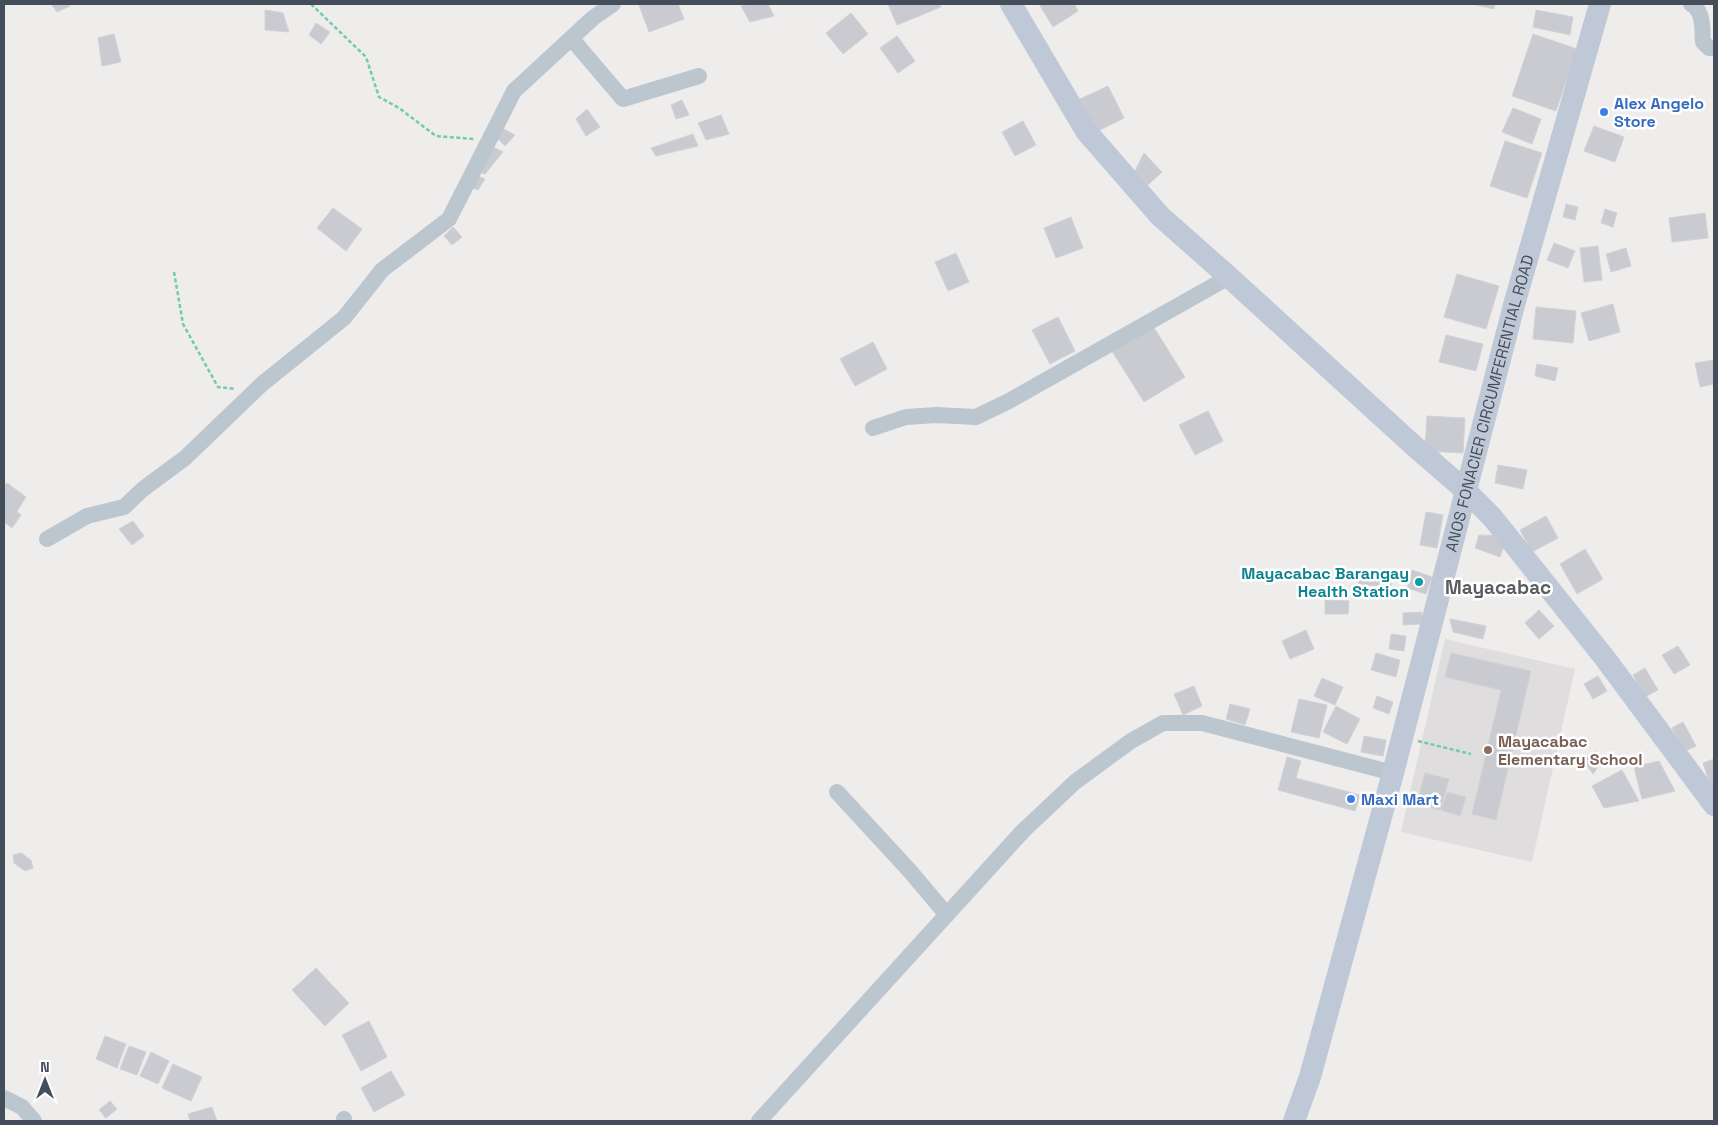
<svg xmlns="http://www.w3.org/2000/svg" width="1718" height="1125" viewBox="0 0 1718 1125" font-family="'Space Grotesk',sans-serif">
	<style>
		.education { fill: #e0ddde }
		.building { fill: #c9cbd1; stroke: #d0d2d8 }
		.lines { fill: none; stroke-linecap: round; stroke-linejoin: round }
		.path { stroke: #70cda6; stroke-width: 2.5; stroke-dasharray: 4 2.5; stroke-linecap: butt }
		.street { stroke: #bcc6cf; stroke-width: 16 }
		.secondary { stroke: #bec8d6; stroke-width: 22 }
		.shop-dot { fill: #3f7fe0; stroke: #fff; stroke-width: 2 }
		.culture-dot { fill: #0f9aa8; stroke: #fff; stroke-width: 2 }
		.education-dot { fill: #8d6e63; stroke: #fff; stroke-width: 2 }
		.labels { text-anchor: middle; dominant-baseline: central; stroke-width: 5; stroke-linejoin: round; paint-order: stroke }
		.shop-label { font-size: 16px; font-weight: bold; fill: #366cbe; stroke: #fff; text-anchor: start }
		.street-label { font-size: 16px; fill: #444e5a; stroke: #fff }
		.culture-label { font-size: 16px; font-weight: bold; fill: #0d838f; stroke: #fff; text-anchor: end }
		.education-label { font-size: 16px; font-weight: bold; fill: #785e54; stroke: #fff; text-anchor: start }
		.quarter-label { font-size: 19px; font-weight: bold; fill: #595c61; stroke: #fff }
	</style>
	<rect width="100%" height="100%" fill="#efecec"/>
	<path class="education" d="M1445,639L1575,669L1532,862L1401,832Z"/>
	<path class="building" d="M51,4H68L70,6L57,12Z
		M642,4H678L684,19L649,32L639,5Z
		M749,4H768L774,16L750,22L741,6Z
		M888,4H940L941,7L897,25Z
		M1039,4H1074L1078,11L1053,27Z
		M1473,4H1495L1494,9Z
		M265,10L283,13L289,32L265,30Z
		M1536,10L1573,17L1570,35L1533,27Z
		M851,13L868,34L843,54L826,33Z
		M316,23L330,32L321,44L309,35Z
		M114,34L121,62L102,66L98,38Z
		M1533,34L1577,49L1556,111L1512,96Z
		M897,36L915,61L898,73L880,48Z
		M1108,86L1124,118L1096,132L1080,99Z
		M682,100L689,115L676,119L671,105Z
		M1513,108L1541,119L1532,144L1502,132Z
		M587,109L600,127L586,136L576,119Z
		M721,115L729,134L706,140L698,123Z
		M1023,121L1036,145L1015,156L1002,132Z
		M1594,126L1624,137L1615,162L1584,151Z
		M502,128L515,135L505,146L495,136Z
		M693,134L698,146L656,156L651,148Z
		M1505,141L1542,153L1527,198L1490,186Z
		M491,146L503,152L485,174L477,171Z
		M1144,153L1162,172L1148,185L1135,171Z
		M469,172L485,179L478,190L462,185Z
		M1566,204L1578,207L1575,220L1563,217Z
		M333,208L362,229L346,251L317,228Z
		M1605,209L1617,213L1613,227L1601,223Z
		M1705,213L1708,238L1672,242L1669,218Z
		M1071,217L1083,248L1056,258L1044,228Z
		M453,227L462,237L452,245L444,236Z
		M1554,243L1575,251L1568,268L1547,260Z
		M1598,246L1602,280L1584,282L1580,248Z
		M1626,248L1631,266L1611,272L1606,254Z
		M956,253L969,282L948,291L935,262Z
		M1457,274L1499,286L1486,329L1444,317Z
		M1613,304L1620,332L1589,341L1581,313Z
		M1536,307L1576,311L1573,343L1533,339Z
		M1058,317L1075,351L1050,364L1032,330Z
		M1153,326L1185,377L1144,402L1112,351Z
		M1446,335L1483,344L1476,371L1439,362Z
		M873,342L887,369L855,386L840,359Z
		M1714,360V384L1700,387L1695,363Z
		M1537,364L1558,368L1555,381L1535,376Z
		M1208,411L1223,441L1195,455L1179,425Z
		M1427,416L1465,418L1463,453L1425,451Z
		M1498,465L1527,470L1523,489L1495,483Z
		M7,483L26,497L17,511L21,515L12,528L4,522V485Z
		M1426,512L1443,515L1437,548L1420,545Z
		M1546,516L1558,538L1532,552L1520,530Z
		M133,521L144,536L132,545L119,529Z
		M1479,535L1507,536L1500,557L1475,548Z
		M1585,549L1603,579L1577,594L1560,564Z
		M1412,570L1432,577L1426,594L1407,588Z
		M1359,571L1391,573V586L1358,585Z
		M1325,600L1349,601L1348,614H1325Z
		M1539,610L1554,626L1539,639L1525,623Z
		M1422,612V624L1403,625V613Z
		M1450,619L1486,626L1483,639L1453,632Z
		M1306,630L1314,649L1290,659L1282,641Z
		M1391,634L1406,636L1404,651L1389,649Z
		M1678,646L1690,665L1674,674L1662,655Z
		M1376,653L1400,660L1396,677L1371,670Z
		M1451,653L1531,671L1496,820L1472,814L1501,690L1445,677Z
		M1645,668L1658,690L1645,697L1633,675Z
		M1598,676L1607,691L1593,699L1584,684Z
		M1322,678L1343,687L1335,705L1314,696Z
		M1194,686L1202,706L1183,715L1174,694Z
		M1377,696L1393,702L1389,714L1373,708Z
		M1299,699L1327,705L1319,738L1291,732Z
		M1230,704L1250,709L1245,725L1226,719Z
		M1336,706L1360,719L1347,744L1323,732Z
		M1683,722L1696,746L1685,751L1672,728Z
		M1364,736L1386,740L1383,756L1361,752Z
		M1596,751L1600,764L1593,774L1583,760Z
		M1287,757L1301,761L1296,778L1360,795L1355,811L1278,790Z
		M1714,759V789L1712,790L1703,763Z
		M1659,761L1675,791L1642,799L1634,767Z
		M1622,770L1639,801L1604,808L1592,786Z
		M1425,773L1449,779L1440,810L1417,803Z
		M1447,792L1466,797L1460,816L1441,810Z
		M21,853L31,860L33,868L25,871L14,863L13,855Z
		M316,968L349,1003L325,1026L292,990Z
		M369,1021L387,1057L361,1071L342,1035Z
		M105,1036L126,1044L117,1068L96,1059Z
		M129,1046L146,1052L137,1075L120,1069Z
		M151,1052L169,1061L158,1084L140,1076Z
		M173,1064L202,1077L191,1101L162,1088Z
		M391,1071L405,1095L374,1112L361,1088Z
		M110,1101L117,1109L106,1118L99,1110Z
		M212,1107L217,1121H190L188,1114Z"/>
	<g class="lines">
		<path class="path" d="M311,4L366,57L379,97L399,108L436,136L474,139
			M174,272L183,324L218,387L236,389
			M1418,741L1471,754"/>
		<path class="street" d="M1691,4C1704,11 1702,29 1703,42L1709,48H1714
			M571,38L623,99L699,76
			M873,428L906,417L936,415L976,417L1009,401L1229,277
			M47,539L87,516L124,507L143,489L185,458L262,384L344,318L382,270L449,219L514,91L593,18L613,4
			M837,792L909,870L947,915
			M4,1098L22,1107L34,1121
			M344,1119V1121
			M759,1121L1023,831L1075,782L1131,741L1163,723H1202L1393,773"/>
		<g class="secondary">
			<path d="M1011,4L1086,131L1160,216L1229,277L1413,445L1465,490L1492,517L1604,657L1714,805"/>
			<path id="s1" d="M1294,1121L1310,1077L1393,773L1514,305L1600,4"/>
		</g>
	</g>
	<g class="shop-dot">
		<circle cx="1604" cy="112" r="5"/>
		<circle cx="1351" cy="799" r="5"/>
	</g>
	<circle class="culture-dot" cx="1419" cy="582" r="5"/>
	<circle class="education-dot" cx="1488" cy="750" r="5"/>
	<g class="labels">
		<g class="shop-label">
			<text x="1614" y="103">Alex Angelo<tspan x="1614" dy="18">Store</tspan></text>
			<text x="1361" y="799">Maxi Mart</text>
		</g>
		<g class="street-label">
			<text stroke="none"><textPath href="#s1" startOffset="744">ANOS FONACIER CIRCUMFERENTIAL ROAD</textPath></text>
		</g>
		<g class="culture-label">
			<text x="1409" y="573">Mayacabac Barangay<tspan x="1409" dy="18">Health Station</tspan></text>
		</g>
		<g class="education-label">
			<text x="1498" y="741">Mayacabac<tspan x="1498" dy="18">Elementary School</tspan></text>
		</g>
		<g class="quarter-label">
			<text x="1498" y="587">Mayacabac</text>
		</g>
	</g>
	<rect width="1718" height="1125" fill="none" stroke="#444e5a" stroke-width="10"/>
	<g transform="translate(45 1080)" stroke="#ffffff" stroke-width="4" paint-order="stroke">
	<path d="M0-4L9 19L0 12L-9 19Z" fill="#444e5a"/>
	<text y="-8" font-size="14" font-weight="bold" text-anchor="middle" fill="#444e5a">N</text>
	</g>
</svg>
